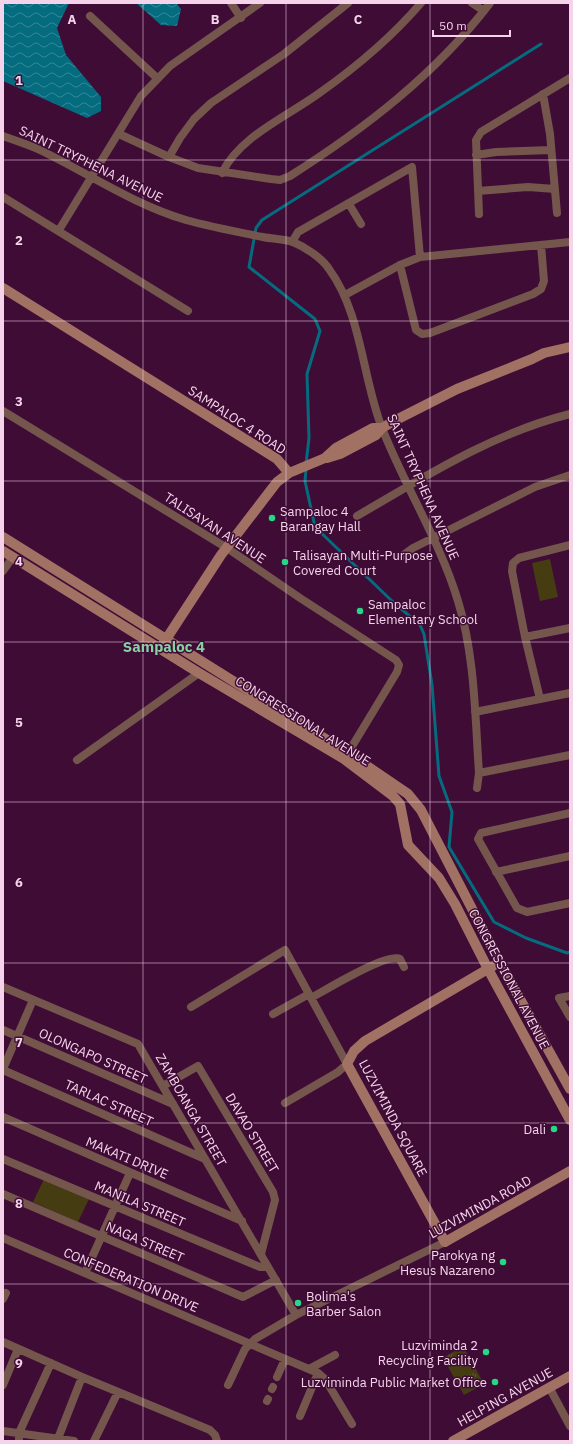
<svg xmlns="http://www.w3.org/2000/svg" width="573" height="1444" viewBox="0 0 573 1444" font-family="'IBM Plex Sans',sans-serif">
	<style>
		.park { fill: url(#park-tufts) }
		.pitch { fill: #463c11 }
		.water { fill: url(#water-waves) }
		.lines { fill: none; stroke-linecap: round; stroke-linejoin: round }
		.stream { stroke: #056c7f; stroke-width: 3 }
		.street { stroke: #74564d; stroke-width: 8 }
		.secondary { stroke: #a17163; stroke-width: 10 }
		.grid { fill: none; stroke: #f5d4eb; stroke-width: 1; stroke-opacity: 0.55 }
		.poi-dot { fill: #25d886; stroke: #3f0c35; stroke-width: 1.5 }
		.labels { text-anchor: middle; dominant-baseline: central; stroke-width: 3; stroke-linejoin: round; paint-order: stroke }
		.street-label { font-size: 13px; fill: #f5d4eb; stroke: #3f0c35 }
		.poi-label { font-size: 13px; fill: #f5d4eb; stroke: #3f0c35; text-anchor: start }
		.quarter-label { font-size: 15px; font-weight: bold; fill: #86d1a3; stroke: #3f0c35 }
		.grid-label { font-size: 13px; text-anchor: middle; font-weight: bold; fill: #f5d4eb; stroke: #3f0c35; stroke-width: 3; stroke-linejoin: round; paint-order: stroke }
	</style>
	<defs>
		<pattern id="park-tufts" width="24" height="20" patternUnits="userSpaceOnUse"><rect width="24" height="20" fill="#463c11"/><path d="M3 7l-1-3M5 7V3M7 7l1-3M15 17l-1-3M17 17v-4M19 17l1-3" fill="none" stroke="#615734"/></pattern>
		<pattern id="water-waves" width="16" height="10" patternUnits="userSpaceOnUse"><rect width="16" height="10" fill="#056c7f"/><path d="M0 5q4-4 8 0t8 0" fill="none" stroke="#368797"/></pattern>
	</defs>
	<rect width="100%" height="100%" fill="#3f0c35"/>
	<path class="park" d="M463,1346L484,1384L464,1395L443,1358Z"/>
	<path class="pitch" d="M550,559L558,597L540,601L532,563Z
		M44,1179L89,1199L78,1222L33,1202Z"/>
	<path class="water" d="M3,3H69L57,28L66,55L101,97V111L87,118L3,81Z
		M136,3H176L181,9L177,26L161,25Z"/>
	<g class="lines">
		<path class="stream" d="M306,464L309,438L307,374L320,331L315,319L249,267L256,228L262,220L541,44
			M306,469L305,481L315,527L392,601L420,625L424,634L432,685L439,776L452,812L449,847L494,922L526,938L567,953L570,952"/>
		<path class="street" d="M231,3L241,18
			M472,3L484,11
			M90,16L157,78
			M543,94L550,134L557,213
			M119,134L169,157L198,168L271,179L280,180L290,176C364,129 436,74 490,3
			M3,136C16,141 30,145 42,151C91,175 133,204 186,220C211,227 238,232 263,237C272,239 284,239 293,242C305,247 322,258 329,269C362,314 362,377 382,428C405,487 440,541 458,601C475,656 475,716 479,773L477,788
			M476,155L496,152L551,150
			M169,157L180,138L194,119L211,103L284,54L348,3
			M222,173C239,137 286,117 318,94C355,68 391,38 421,3
			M478,191L528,187L555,189
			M3,197L188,311
			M349,204L361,224
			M479,214L476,140L481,132L570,78
			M59,230L141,96L170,66L260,3
			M292,242L298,232L412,167L420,257
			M400,265L416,330L422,334L430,333L533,294L541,289L544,281L541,245
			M345,295L400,265L420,257L570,242
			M3,411L227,548L300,598L396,660L399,665L397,672L345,758
			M357,516C424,477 493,433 570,414
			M401,557L413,548L535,487L570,475
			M3,571L13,557
			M525,637L570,628
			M540,699L525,637L512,571L513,563L519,558L570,545
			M475,712L570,693
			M77,760L199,673
			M479,773L570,755
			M570,813L481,833L478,839L517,908L527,912L570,903
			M496,872L570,856
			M3,987L138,1044L296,1315
			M570,996L559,998L570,1017
			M311,998C325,990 388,952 400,959L404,967
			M191,1007L285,950L347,1064L338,1072L285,1103
			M273,1014L309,994
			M3,1030L173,1104
			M3,1069L33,1000
			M3,1070L205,1159
			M163,1086L198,1066L273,1192L275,1200L261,1254
			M3,1117L242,1221
			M3,1159L260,1267H268
			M3,1194L243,1297L276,1280
			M3,1238L318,1373L325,1379L352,1424
			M85,1273L130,1173
			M3,1299L6,1293
			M3,1342L82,1377L210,1430L215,1435L217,1441
			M309,1369L335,1355
			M277,1377L285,1359
			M3,1385L18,1349
			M228,1385L245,1349L255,1339L296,1315L445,1242
			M549,1387L570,1426
			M272,1389L273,1387
			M267,1401L268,1399
			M300,1416L318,1373
			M3,1431L74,1441
			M19,1441V1433L51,1363
			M57,1441L82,1377
			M94,1441L118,1392"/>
		<path class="secondary" d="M3,288L277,459L289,473
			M327,458L340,454L376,435L382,428L394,421L457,389L532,359L544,353L570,347
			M3,537L348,753L408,794L421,810L500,963L570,1089
			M3,551L199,673L344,759L393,796L400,804L408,845L439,878L455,904L488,969L570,1120
			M163,644L221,555L277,482L289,473L325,458L336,448L373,428H382
			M493,966L365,1041L354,1051L347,1064L445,1242L570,1171
			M453,1441L570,1376"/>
	</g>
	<path class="grid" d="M143,3V1441M286,3V1441M430,3V1441M3,160H570M3,321H570M3,481H570M3,642H570M3,802H570M3,963H570M3,1123H570M3,1284H570"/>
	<g class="poi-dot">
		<circle cx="272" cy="518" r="4"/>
		<circle cx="285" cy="562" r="4"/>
		<circle cx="360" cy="611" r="4"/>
		<circle cx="554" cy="1129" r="4"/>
		<circle cx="503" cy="1262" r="4"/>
		<circle cx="298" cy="1303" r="4"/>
		<circle cx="486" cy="1352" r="4"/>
		<circle cx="495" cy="1382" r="4"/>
	</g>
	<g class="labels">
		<g class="street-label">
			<text transform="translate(91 164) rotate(26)">SAINT TRYPHENA AVENUE</text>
			<text transform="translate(237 420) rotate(33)">SAMPALOC 4 ROAD</text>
			<text transform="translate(423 487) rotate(66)">SAINT TRYPHENA AVENUE</text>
			<text transform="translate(215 528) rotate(33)">TALISAYAN AVENUE</text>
			<text transform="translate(303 721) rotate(32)">CONGRESSIONAL AVENUE</text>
			<text transform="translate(509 979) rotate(62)">CONGRESSIONAL AVENUE</text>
			<text transform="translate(93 1056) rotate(24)">OLONGAPO STREET</text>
			<text transform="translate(109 1103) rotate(24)">TARLAC STREET</text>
			<text transform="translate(191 1110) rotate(60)">ZAMBOANGA STREET</text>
			<text transform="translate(393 1118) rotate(62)">LUZVIMINDA SQUARE</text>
			<text transform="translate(252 1133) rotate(59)">DAVAO STREET</text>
			<text transform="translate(127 1158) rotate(23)">MAKATI DRIVE</text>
			<text transform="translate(140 1204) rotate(23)">MANILA STREET</text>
			<text transform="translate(480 1207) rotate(-29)">LUZVIMINDA ROAD</text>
			<text transform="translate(145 1242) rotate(23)">NAGA STREET</text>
			<text transform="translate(131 1280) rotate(23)">CONFEDERATION DRIVE</text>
			<text transform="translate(505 1397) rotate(-29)">HELPING AVENUE</text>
		</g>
		<g class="poi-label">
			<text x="280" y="511">Sampaloc 4<tspan x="280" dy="15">Barangay Hall</tspan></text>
			<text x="293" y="555">Talisayan Multi-Purpose<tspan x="293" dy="15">Covered Court</tspan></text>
			<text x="368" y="604">Sampaloc<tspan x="368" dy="15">Elementary School</tspan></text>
			<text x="546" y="1129" text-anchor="end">Dali</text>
			<text x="495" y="1255" text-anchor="end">Parokya ng<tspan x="495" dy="15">Hesus Nazareno</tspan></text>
			<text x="306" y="1296">Bolima's<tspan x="306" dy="15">Barber Salon</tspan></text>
			<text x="478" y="1345" text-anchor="end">Luzviminda 2<tspan x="478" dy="15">Recycling Facility</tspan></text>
			<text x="487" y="1382" text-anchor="end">Luzviminda Public Market Office</text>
		</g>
		<g class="quarter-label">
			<text x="164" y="646">Sampaloc 4</text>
		</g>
	</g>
	<g class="grid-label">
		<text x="72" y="24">A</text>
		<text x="215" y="24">B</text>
		<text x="358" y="24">C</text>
		<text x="19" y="85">1</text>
		<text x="19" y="245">2</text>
		<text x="19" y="406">3</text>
		<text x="19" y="566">4</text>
		<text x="19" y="727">5</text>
		<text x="19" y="887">6</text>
		<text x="19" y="1047">7</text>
		<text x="19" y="1208">8</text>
		<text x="19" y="1368">9</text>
	</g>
	<rect width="573" height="1444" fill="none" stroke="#f5d4eb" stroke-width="8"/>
	<path d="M433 30v6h77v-6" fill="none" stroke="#f5d4eb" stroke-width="2"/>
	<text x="439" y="30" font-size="12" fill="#f5d4eb" stroke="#3f0c35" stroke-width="3" paint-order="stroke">50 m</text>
</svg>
